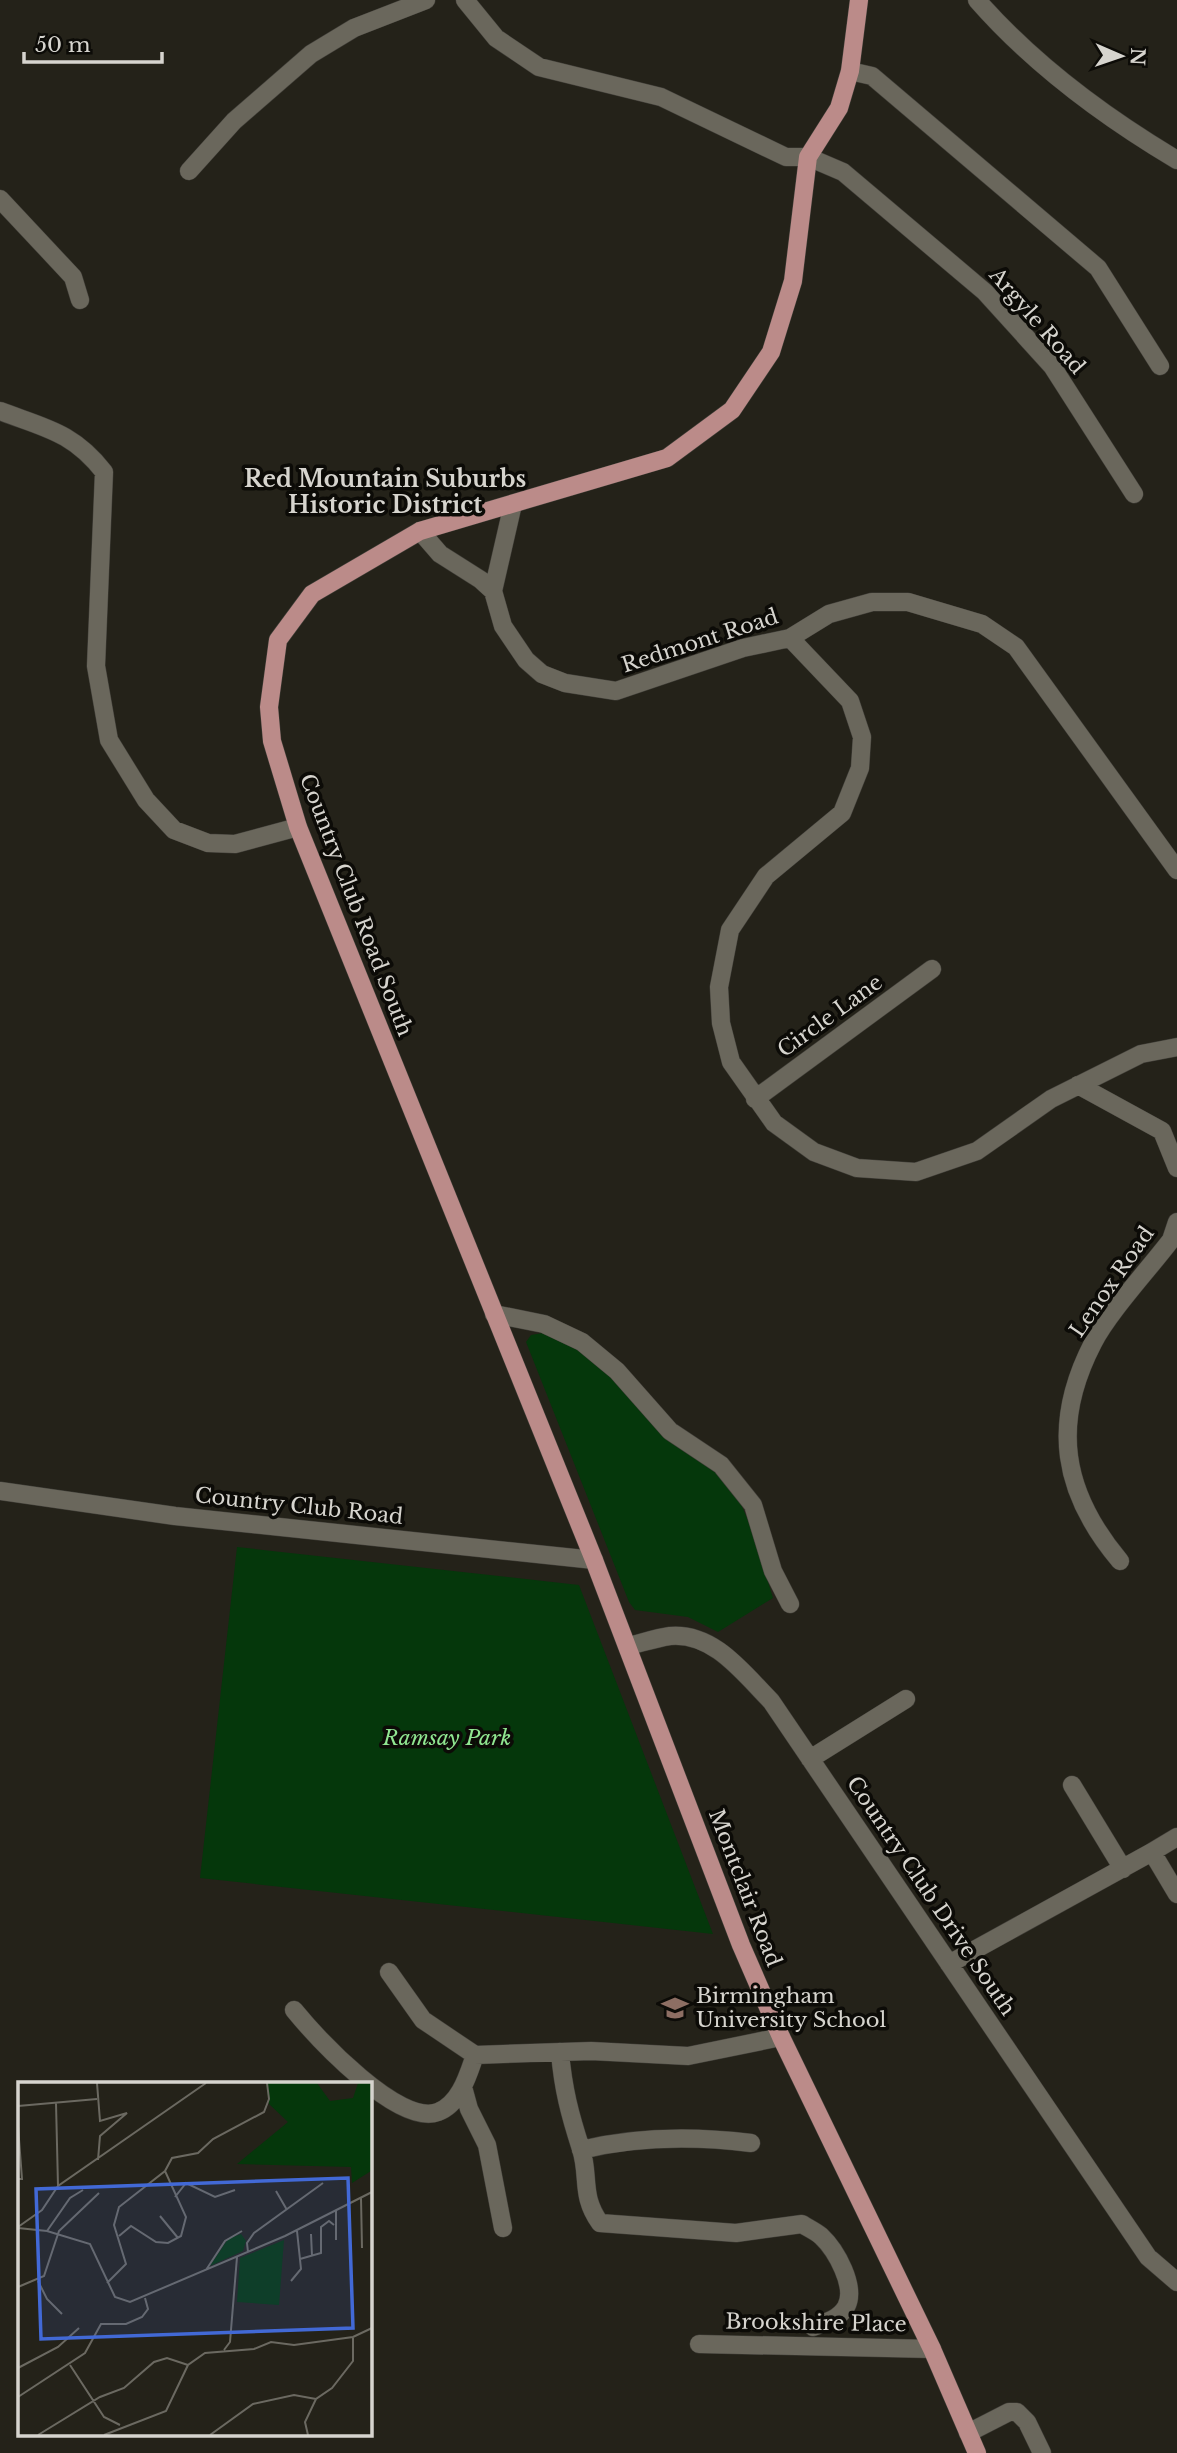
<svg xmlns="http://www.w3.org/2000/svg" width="1177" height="2453" viewBox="0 0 1177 2453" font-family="'Libre Baskerville',serif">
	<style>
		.green { fill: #05370b }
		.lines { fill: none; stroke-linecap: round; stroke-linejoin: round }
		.minor-casing { stroke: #413f39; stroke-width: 19 }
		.major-casing { stroke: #413f39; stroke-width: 19 }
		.minor { stroke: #6a675c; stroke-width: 18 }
		.major { stroke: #bb8b89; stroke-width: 18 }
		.labels { text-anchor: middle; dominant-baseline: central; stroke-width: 7; stroke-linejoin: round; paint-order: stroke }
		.street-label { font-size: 21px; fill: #d6d4ce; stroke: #0c0b07 }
		.park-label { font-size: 21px; font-style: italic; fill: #90e791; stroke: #0c0b07 }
		.poi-label { font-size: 21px; fill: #d6d4ce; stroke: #0c0b07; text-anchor: start }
		.neighbourhood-label { font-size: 23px; font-weight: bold; fill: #d6d4ce; stroke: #0c0b07 }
		.inset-road { fill: none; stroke: #6b6961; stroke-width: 2 }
		.view { fill: #4269d6; fill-opacity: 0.15; stroke: #4269d6; stroke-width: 3.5 }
		.inset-edge { fill: none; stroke: #d6d4ce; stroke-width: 3.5 }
	</style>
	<rect width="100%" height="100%" fill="#242219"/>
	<path class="green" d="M543,1333L592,1357L735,1490L753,1532L773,1598L718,1632L688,1617L635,1610L629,1602L526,1342L531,1335Z
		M237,1547L579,1585L713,1934L200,1878Z"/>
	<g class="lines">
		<defs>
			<path id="minor" d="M465,0L496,38L539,67L661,97L786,157H808L843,172L985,292L1052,366L1134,494
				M977,0C1034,65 1103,116 1177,160
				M850,71L872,76L1098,268L1160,366
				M189,171L234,121L311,54L354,28L426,0
				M0,199L73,277L80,300
				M0,411C45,428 73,432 104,472L96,666L109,740L146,800L174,830L208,843L235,844L298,827
				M420,531L440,554L481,580L493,591L503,626L526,660L542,674L565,683L616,691L743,648L790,638L829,614L872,602H908L982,624L1016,647L1177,870
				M493,591L513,504
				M790,638L850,701L862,737L860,768L842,813L766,876L730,930L719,987L721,1023L731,1062L774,1123L814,1152L857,1168L916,1172L977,1151L1051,1099L1141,1054L1177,1047
				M1078,1085L1162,1131L1177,1168
				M755,1099L932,969
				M494,1314L544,1324L582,1342L617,1371L670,1431L721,1465L753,1505L773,1571L790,1604
				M0,1491L175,1516L594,1560
				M1120,1561C1062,1492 1051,1424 1093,1343C1109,1312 1149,1269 1171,1240L1177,1222
				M628,1646C641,1643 656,1638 670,1636C714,1632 744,1674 771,1701L1148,2257L1177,2282
				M810,1759L906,1699
				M1072,1785L1123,1869
				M1152,1852L1177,1837
				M949,1964L1152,1852L1177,1894
				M389,1972L423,2020L475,2055L591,2051L688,2056L781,2037
				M294,2010C317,2038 399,2127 438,2112C460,2104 468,2075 475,2055
				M560,2052C563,2089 570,2115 581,2149C590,2177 580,2195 600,2223L736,2233L802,2224C808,2228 815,2231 821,2236C836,2250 857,2287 846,2307C839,2319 825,2323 813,2327
				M463,2087L469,2109L487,2145L503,2228
				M581,2150C638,2136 694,2136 751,2143
				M699,2344L932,2349
				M968,2433L1009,2412H1017L1027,2422L1042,2453"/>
			<path id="major" d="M859,0L850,71L839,108L808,157L793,281L771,352L732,410L667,458L420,531L312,594L278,640L269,707L272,741L298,827L594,1560L741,1945L781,2037L932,2349L977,2453"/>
		</defs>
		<use href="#minor" class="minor-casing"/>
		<use href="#major" class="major-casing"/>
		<use href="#minor" class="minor"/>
		<use href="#major" class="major"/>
	</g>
	<defs>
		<symbol id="school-bare" viewBox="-9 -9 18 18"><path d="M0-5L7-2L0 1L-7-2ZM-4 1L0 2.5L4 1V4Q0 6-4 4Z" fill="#8d6e63" stroke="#0c0b07" stroke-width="2.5" paint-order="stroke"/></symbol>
	</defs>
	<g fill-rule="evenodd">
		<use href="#school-bare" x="656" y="1989" width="38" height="38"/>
	</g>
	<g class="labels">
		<g class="street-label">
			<text transform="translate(1037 321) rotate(49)">Argyle Road</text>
			<text transform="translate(700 641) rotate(-18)">Redmont Road</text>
			<text transform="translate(356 905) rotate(69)">Country Club Road South</text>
			<text transform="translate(830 1016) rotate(-36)">Circle Lane</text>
			<text transform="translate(1112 1282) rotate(-55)">Lenox Road</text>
			<text transform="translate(299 1506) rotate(6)">Country Club Road</text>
			<text transform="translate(745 1888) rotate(69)">Montclair Road</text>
			<text transform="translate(931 1896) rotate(56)">Country Club Drive South</text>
			<text transform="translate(816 2323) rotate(1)">Brookshire Place</text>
		</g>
		<g class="park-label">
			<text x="447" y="1738">Ramsay Park</text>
		</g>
		<g class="poi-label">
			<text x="696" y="1996">Birmingham<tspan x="696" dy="24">University School</tspan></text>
		</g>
		<g class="neighbourhood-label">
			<text x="385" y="479">Red Mountain Suburbs<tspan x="385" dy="26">Historic District</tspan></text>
		</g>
	</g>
	<g transform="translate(18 2082)">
		<rect width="354" height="354" fill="#242219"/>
		<path d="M248,1H299L312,19L335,16L340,1H353V89L334,101L333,85L219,82L270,40L251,22ZM223,152L228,159L225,169L192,184L210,157ZM266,158L261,223L219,220L222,176Z" fill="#05370b"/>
		<path class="inset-road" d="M79,1L82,39L109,31L82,54L80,78M38,21L40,104M0,24L79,17M0,44L4,97H0M258,109L269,128M157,115L168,101L197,115L217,108M343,116L344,166M318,128V158M142,134L160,156M0,145L24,128L40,104L188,1M0,146L29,149L72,162L97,215L112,220L267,154L354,110M29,149L52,116L65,108M293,152L294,174M101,154L113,144L138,160L150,161L163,154L168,135L147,89M230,170L229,161L236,151L305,101M282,177L303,171V145L311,139L316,143M188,188L207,159L224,149M20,199L29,217L44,232M273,199L283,187L279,149M89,201L108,182L96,143L101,125L147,89L154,76L180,71L195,57L246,30L251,17L249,1M0,205L26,194L41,149L81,111M206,268L212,260L219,175M52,283L86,335L102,343M0,286L40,265L61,246M0,315L67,271L83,242H108L124,235L130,227L127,216M20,353L82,315L106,306L136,280L149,276L170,283M86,353L148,329L170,283L187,271L236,267L253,260L276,263L335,255L354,246M192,353L235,322L276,313L298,317M290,353L287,340L298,317L314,306L335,279V255"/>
		<path class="view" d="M330,96L335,246L23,257L18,107Z"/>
		<rect width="354" height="354" class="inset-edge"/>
	</g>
	<g transform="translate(1121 56) rotate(92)" stroke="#0c0b07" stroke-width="5" paint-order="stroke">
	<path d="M0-5L12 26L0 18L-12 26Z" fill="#d6d4ce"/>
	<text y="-10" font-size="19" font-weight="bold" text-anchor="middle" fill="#d6d4ce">N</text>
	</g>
	<path d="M24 52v10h138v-10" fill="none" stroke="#d6d4ce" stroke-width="3.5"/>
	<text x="35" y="52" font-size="21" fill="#d6d4ce" stroke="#0c0b07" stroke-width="5" paint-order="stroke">50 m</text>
</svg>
